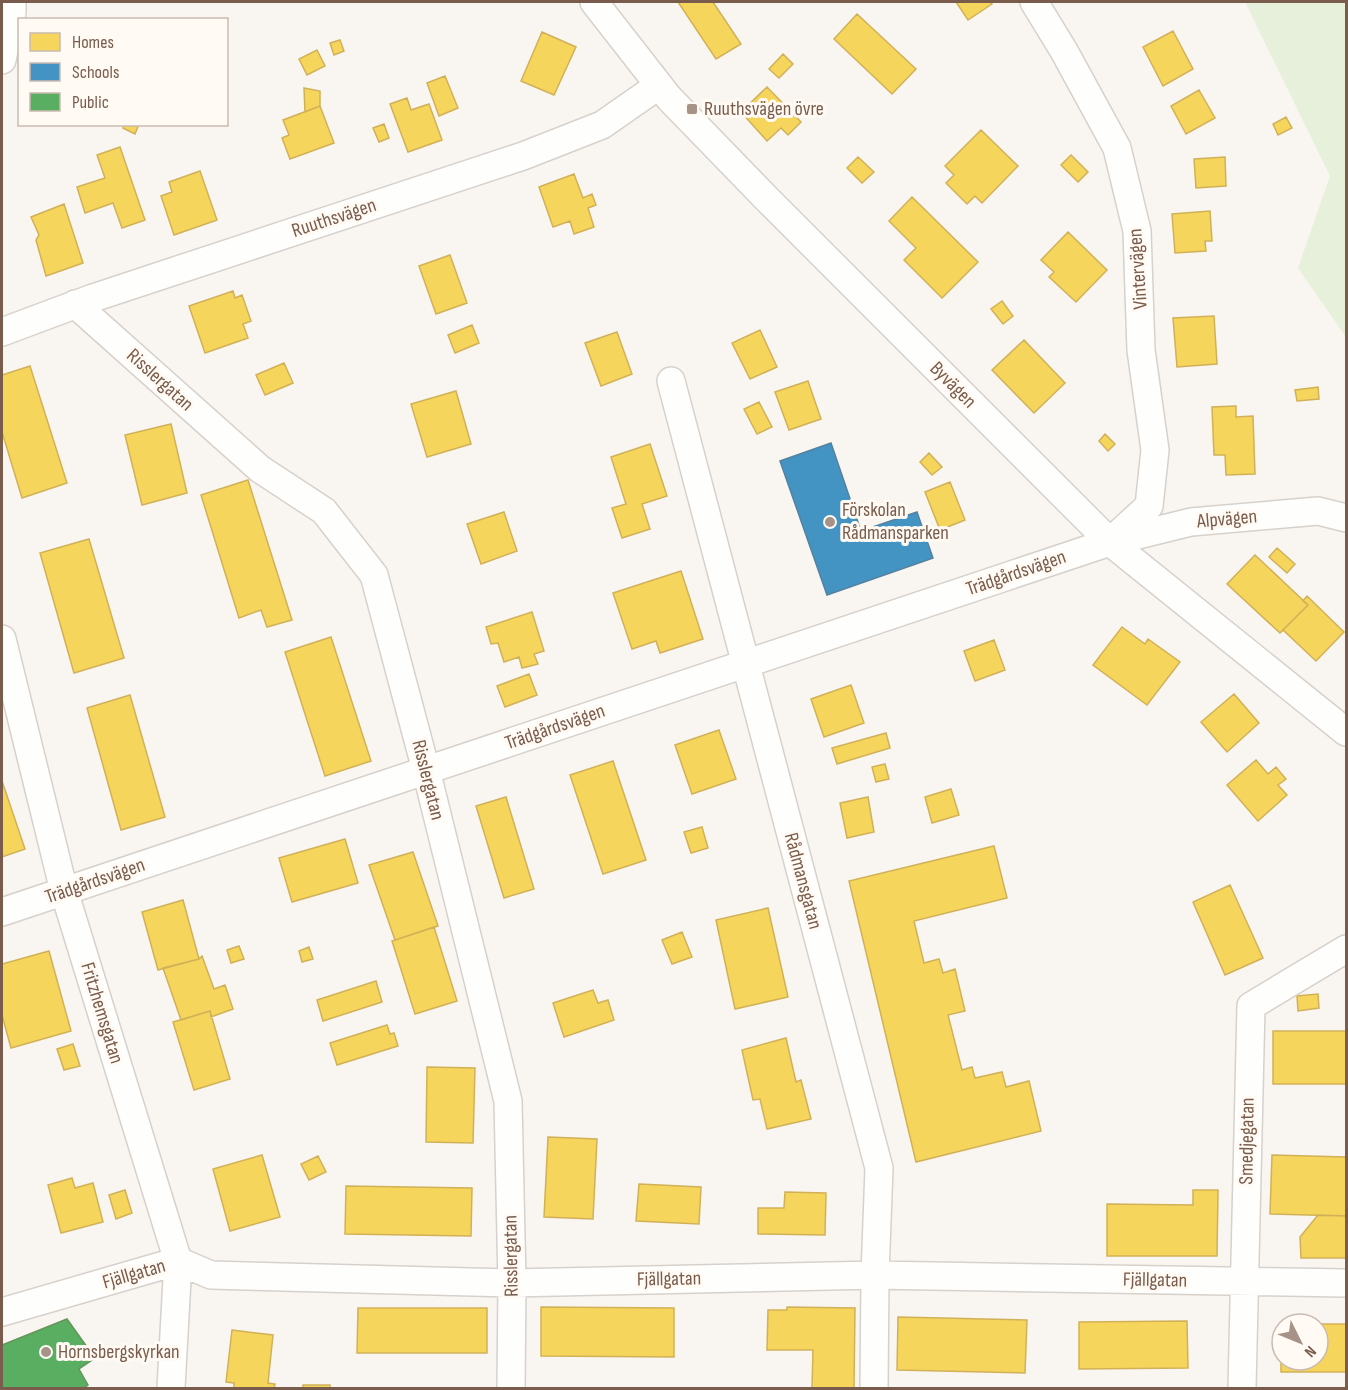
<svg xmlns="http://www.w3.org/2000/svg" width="1348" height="1390" viewBox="0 0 1348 1390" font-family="'Sofia Sans Condensed',sans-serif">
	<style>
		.green { fill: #e7f0db }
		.homes { fill: #f6d55c; stroke: #d1b158; stroke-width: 1.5; fill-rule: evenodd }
		.schools { fill: #4393c3; stroke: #5482a0; stroke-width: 1.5 }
		.public { fill: #5aae61; stroke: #64955b; stroke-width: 1.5 }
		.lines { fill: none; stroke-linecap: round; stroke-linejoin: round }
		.street-casing { stroke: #d7d1cb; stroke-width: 30 }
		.street { stroke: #fefefd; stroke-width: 27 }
		.poi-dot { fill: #a69286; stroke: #fffaf3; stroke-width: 2 }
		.labels { text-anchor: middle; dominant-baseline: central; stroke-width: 6; stroke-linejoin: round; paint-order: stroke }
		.poi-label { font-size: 20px; fill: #7a5c4d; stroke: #fffaf3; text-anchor: start }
		.street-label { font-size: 20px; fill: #7a5c4d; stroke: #fffaf3 }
	</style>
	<rect width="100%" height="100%" fill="#f9f5f0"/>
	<path class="green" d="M1245,2H1346V337L1298,268L1330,176Z"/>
	<path class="homes" d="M678,2H713L741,44L716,59Z
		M956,2H990L992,4L968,20Z
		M857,14L916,69L892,94L834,39Z
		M1173,31L1193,69L1163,86L1143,47Z
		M542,32L576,47L554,95L521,81Z
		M340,40L344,51L334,55L330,43Z
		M317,50L325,66L307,75L299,59Z
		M783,54L793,64L779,78L769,69Z
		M445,76L458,108L439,116L427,83Z
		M767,87L801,122L788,135L781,128L767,141L741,112Z
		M304,88L320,91V106L305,112Z
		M1199,90L1215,118L1186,134L1171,106Z
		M407,98L411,110L429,104L442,140L408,152L390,104Z
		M320,106L334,143L290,159L282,138L289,135L283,120Z
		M1286,117L1292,128L1278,135L1273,124Z
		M124,124H139L135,134L123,128Z
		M384,124L389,138L379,142L373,128Z
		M981,130L1018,166L982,203L975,196L967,204L946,183L954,175L945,166Z
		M120,147L145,220L122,228L113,203L85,213L77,187L105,178L97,155Z
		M1071,155L1088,172L1078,182L1061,165Z
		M858,157L874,172L862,183L847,168Z
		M1225,157L1226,186L1196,188L1194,159Z
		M200,171L217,220L174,235L161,196L172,192L169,182Z
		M574,174L583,198L592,194L596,205L588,208L594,227L574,234L570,221L553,227L539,187Z
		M912,197L978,262L942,298L904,260L916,248L889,221Z
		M64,204L83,263L46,276L36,240L39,235L31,217Z
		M1210,211L1212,241H1205L1206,251L1175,253L1172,214Z
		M1068,232L1107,270L1076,302L1049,277L1054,272L1041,260Z
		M450,255L467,303L436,314L419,266Z
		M233,291L235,298L242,295L251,321L243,324L248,338L205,353L189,306Z
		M1002,301L1013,316L1003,324L991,309Z
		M1214,316L1217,364L1177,367L1173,318Z
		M472,325L479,343L455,353L448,335Z
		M760,330L777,367L750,379L732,343Z
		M617,332L632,374L601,386L585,343Z
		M1024,340L1065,383L1034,413L992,370Z
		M284,363L293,383L265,395L256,375Z
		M30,366L67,483L22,498L2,432V375Z
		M808,381L821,419L789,430L775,392Z
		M1318,387L1319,399L1297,401L1295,390Z
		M456,391L471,444L427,457L411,404Z
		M759,402L772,427L757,434L744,409Z
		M1236,406V417L1253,416L1255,474L1226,475L1225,455H1214L1212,407Z
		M171,424L187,493L142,505L125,435Z
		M1105,434L1115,444L1108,451L1099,441Z
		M650,444L667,496L642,504L650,529L622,538L612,508L626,504L611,457Z
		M929,453L942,467L932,475L920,462Z
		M248,480L292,620L267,627L261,610L239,618L201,495Z
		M950,482L965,520L940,530L925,492Z
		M504,512L517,551L481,564L467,524Z
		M89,539L124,658L74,673L40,553Z
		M1277,548L1295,564L1287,573L1269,557Z
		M1255,555L1308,605L1280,633L1227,584Z
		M681,571L703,639L660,653L656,641L632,649L613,593Z
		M1307,596L1344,632L1316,661L1283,630L1308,605L1303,601Z
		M532,612L544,651L534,654L538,664L522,668L519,657L504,662L498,643L491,644L486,627Z
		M1122,627L1145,644L1148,639L1180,662L1147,705L1093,665Z
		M331,637L371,761L325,776L285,652Z
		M994,640L1005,670L975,681L964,651Z
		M529,674L537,695L505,707L497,686Z
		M851,685L864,723L824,737L811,699Z
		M1234,694L1259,723L1227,752L1201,722Z
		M130,695L165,817L121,830L87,708Z
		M719,730L736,779L692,794L675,745Z
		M886,733L890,748L837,764L832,748Z
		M1256,760L1268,774L1276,767L1286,779L1278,785L1287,795L1258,821L1227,785Z
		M613,761L646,860L603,874L570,775Z
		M885,764L889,779L876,782L872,767Z
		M2,781L25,849L2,857Z
		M951,789L959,815L932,823L925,797Z
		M506,797L534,889L504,898L476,806Z
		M868,797L874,832L847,838L840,803Z
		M702,827L708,848L691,853L684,832Z
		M345,839L358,883L292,902L279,858Z
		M994,846L1007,898L914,921L924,963L939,959L943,973L955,969L965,1011L948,1015L962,1070L972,1067L975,1078L1002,1072L1006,1087L1029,1081L1041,1131L916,1162L849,881Z
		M413,852L438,926L395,940L369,865Z
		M1230,885L1263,958L1225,975L1193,902Z
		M183,900L199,959L158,970L142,912Z
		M768,908L788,997L735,1009L716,920Z
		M434,927L457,1001L415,1014L392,941Z
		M682,932L692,957L672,964L662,940Z
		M239,946L244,959L231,963L227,950Z
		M309,947L313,959L302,962L299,951Z
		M49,951L71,1031L11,1048L2,1015V964Z
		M202,956L214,989L225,985L233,1009L211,1017L210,1011L181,1020L163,968L199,959Z
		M376,981L382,1002L323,1021L317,1000Z
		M593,990L598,1003L608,1000L614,1020L564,1037L553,1003Z
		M1318,994L1319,1008L1298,1011L1297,996Z
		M210,1011L230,1079L194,1090L173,1022Z
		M387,1025L390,1034L394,1033L398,1046L337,1065L330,1043Z
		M1273,1031H1346V1084H1273Z
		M786,1038L796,1082L801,1080L811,1119L767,1129L760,1099L753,1100L742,1050Z
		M73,1044L80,1066L64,1070L57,1049Z
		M427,1067L475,1068L473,1143L426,1142Z
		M548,1137L597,1139L593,1219L544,1217Z
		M262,1155L280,1217L230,1231L213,1169Z
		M1272,1155L1346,1157V1216L1270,1214Z
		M318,1156L326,1172L309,1180L301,1164Z
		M72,1178L75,1188L93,1183L103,1222L61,1233L48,1185Z
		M639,1184L701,1187L699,1224L636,1221Z
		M346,1186L472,1188L471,1236L345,1234Z
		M125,1190L132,1213L116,1219L109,1195Z
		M1193,1190H1218L1217,1256H1107V1204L1193,1205Z
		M785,1192L826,1193L825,1235L758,1234V1208H784Z
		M1318,1215L1346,1216V1258H1301L1300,1237Z
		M541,1307L674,1308V1357L541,1356Z
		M787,1307L855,1308L854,1388H812L813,1350H767L768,1310H787Z
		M358,1308H487V1353H357Z
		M898,1317L1027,1320L1025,1373L897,1370Z
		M1187,1321L1188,1368L1079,1369V1322Z
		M1281,1324H1346V1372H1281ZM1282,1324H1318V1360H1282Z
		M232,1330L273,1335L268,1383L275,1384L274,1388H234V1383L226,1382Z
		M303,1385H330V1388H303Z"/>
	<path class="schools" d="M831,443L861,531L917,512L933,558L827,595L780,461Z"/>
	<path class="public" d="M67,1319L95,1358L79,1369L88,1385L84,1388H2V1345Z"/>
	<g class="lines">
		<defs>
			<path id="street" d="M594,2L669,98L768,200L1110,542L1346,732
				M1034,2L1064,51L1117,148L1137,231L1141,350L1155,450L1149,506L1113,539
				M2,60L12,12V2
				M75,304L260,469L324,511L374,575L426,770L508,1101L512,1283L511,1388
				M2,332L93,298L523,156L602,125L658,86
				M671,381L879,1168L875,1275L874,1388
				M2,639L64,891L178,1261L171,1388
				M2,912L1110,542L1191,522L1318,511L1346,518
				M2,1312L178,1261L211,1275L512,1283L875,1275L1346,1283
				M1242,1388L1251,1006L1346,949"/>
		</defs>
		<use href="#street" class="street-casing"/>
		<use href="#street" class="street"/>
	</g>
	<g class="poi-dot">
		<rect x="686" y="103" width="12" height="12" rx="3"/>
		<circle cx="830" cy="522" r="6"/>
		<circle cx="46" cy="1352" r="6"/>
	</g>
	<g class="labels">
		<g class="poi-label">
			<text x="704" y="109">Ruuthsvägen övre</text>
			<text x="842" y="510">Förskolan<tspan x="842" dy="23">Rådmansparken</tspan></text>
			<text x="58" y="1352">Hornsbergskyrkan</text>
		</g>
		<g class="street-label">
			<text transform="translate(334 218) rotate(-18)">Ruuthsvägen</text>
			<text transform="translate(1138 269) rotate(-94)">Vintervägen</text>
			<text transform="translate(160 380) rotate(42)">Risslergatan</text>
			<text transform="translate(953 385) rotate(45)">Byvägen</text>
			<text transform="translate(1227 519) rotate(-5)">Alpvägen</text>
			<text transform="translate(1016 573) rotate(-19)">Trädgårdsvägen</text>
			<text transform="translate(555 727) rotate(-19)">Trädgårdsvägen</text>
			<text transform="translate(428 780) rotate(76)">Risslergatan</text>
			<text transform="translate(95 881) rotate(-19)">Trädgårdsvägen</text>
			<text transform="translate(803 881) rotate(75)">Rådmansgatan</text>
			<text transform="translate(102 1013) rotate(73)">Fritzhemsgatan</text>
			<text transform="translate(1247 1141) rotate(-89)">Smedjegatan</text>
			<text transform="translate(511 1256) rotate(-91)">Risslergatan</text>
			<text transform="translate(134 1274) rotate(-16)">Fjällgatan</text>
			<text transform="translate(669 1279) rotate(-1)">Fjällgatan</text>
			<text transform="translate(1155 1280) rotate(1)">Fjällgatan</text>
		</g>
	</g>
	<rect width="1348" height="1390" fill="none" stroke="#7a5c4d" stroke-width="6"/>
	<rect x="18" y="18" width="210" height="108" fill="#fffaf3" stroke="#cabbb1" stroke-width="1.5"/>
	<rect x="30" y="33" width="30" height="18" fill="#f6d55c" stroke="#cabbb1" stroke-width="1.5"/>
	<text x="72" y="48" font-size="18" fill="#7a5c4d">Homes</text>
	<rect x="30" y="63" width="30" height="18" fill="#4393c3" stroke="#cabbb1" stroke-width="1.5"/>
	<text x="72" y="78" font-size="18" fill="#7a5c4d">Schools</text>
	<rect x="30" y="93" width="30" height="18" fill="#5aae61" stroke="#cabbb1" stroke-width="1.5"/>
	<text x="72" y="108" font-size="18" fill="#7a5c4d">Public</text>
	<g transform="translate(1300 1342) rotate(133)"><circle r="28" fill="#fffaf3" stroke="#cabbb1" stroke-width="1.5"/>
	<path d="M0-4.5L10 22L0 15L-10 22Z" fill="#a69286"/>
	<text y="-9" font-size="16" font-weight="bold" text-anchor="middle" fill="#7a5c4d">N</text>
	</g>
</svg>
